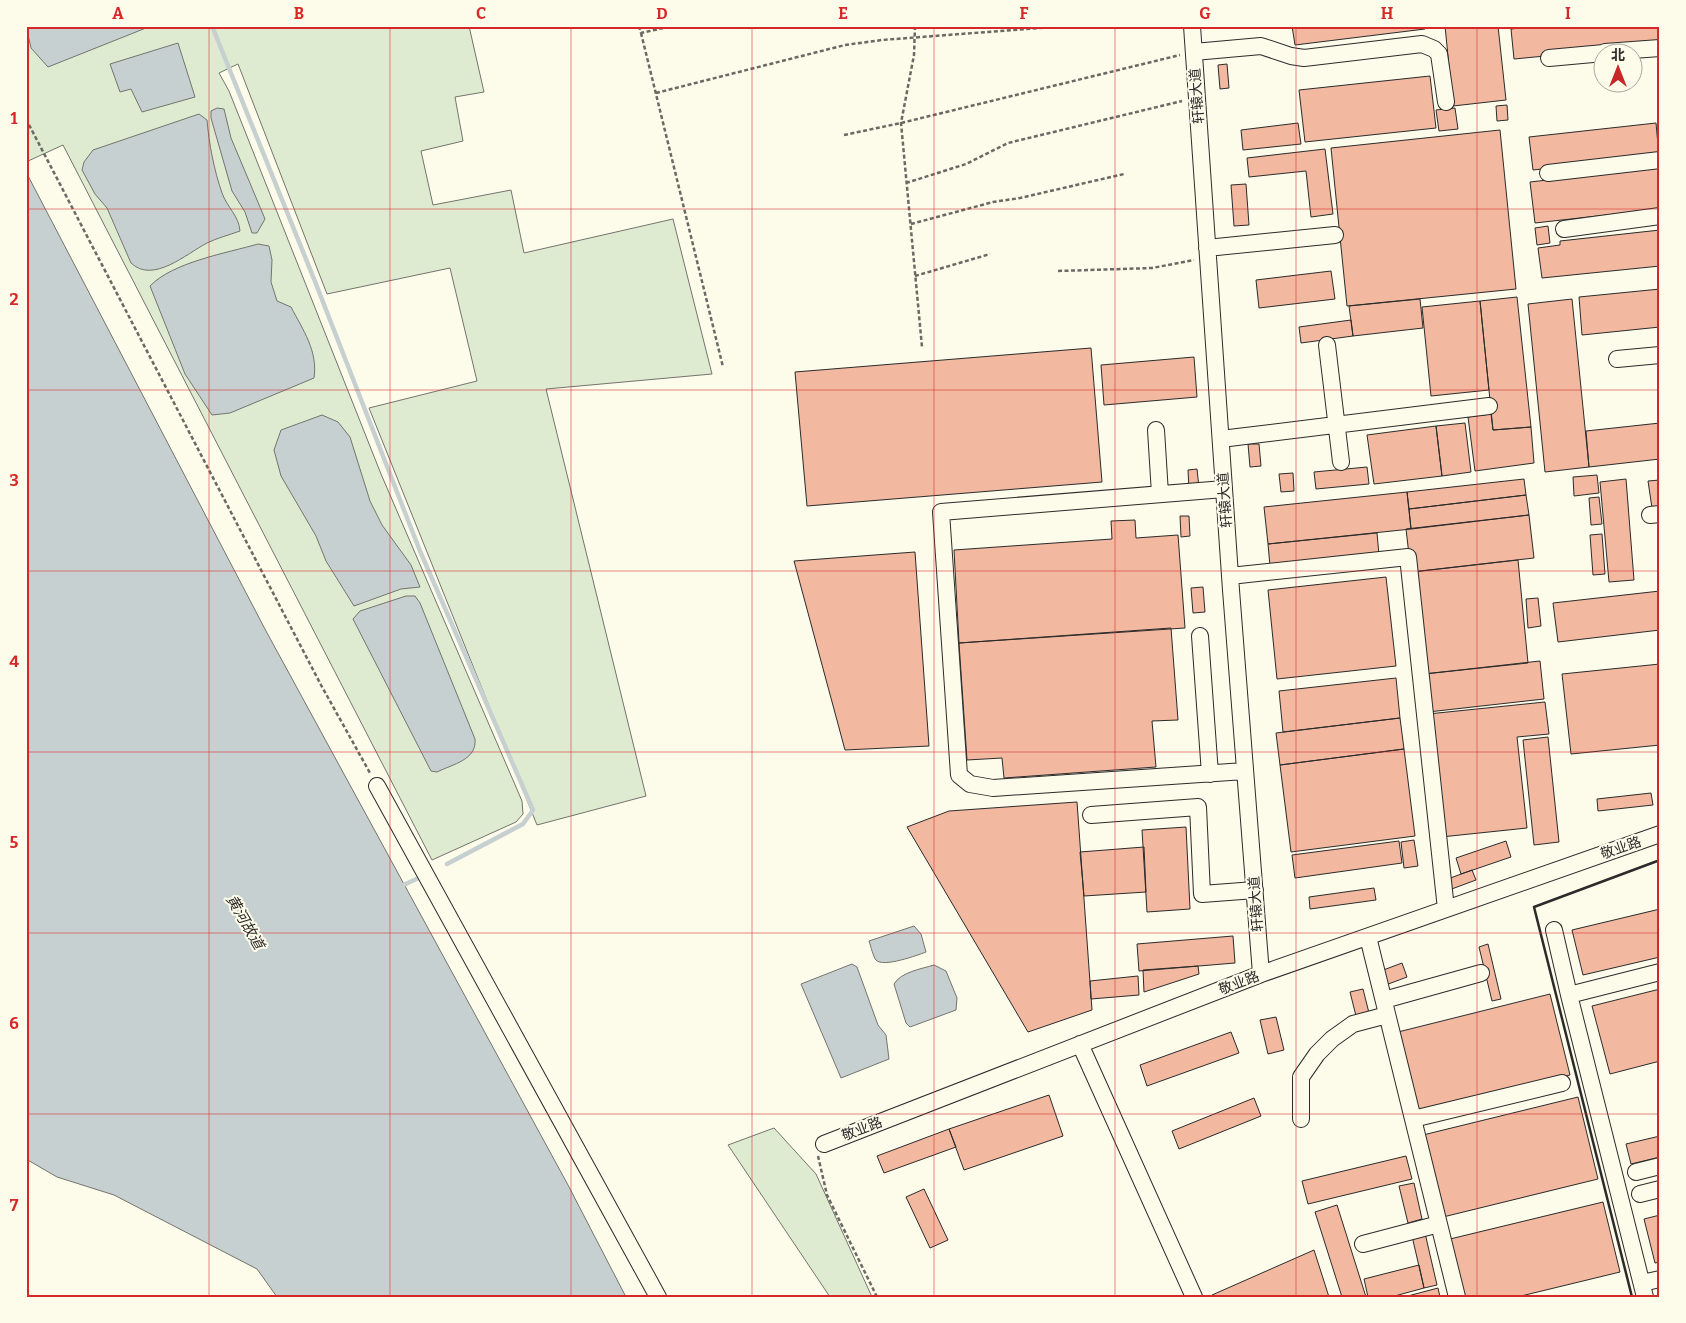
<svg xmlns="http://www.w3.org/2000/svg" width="1686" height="1323" viewBox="0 0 1686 1323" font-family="Bitter,'Noto Sans SC',serif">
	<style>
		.green { fill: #deebd1; stroke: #74746e }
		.water { fill: #c7d0d0; stroke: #74746e }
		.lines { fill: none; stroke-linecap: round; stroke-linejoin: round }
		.stream { stroke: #c7d0d0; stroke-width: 4.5 }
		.building { fill: #f2b8a0; stroke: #2b2b2b }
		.minor-casing { stroke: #2b2b2b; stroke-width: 18 }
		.path { stroke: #6a6964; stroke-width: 2.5; stroke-dasharray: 4 2.5; stroke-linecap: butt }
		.minor { stroke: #fdfbea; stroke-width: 16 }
		.wall { stroke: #2b2b2b; stroke-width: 2.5 }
		.grid { fill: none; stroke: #d62828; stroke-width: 1; stroke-opacity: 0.55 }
		.labels { text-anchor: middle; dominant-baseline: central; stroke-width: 4; stroke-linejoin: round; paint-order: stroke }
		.street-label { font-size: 14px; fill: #2b2b2b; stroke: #fdfbea }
		.water-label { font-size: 15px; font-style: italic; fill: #2b2b2b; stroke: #fdfbea }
		.neatline { fill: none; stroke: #d62828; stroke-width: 2 }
		.grid-label { font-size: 16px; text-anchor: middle; font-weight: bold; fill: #d62828 }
	</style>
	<rect width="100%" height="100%" fill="#fdfbea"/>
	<path class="green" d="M26,26H469L484,92L455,97L463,141L421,151L433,205L511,190L524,253L673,219L712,374L546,389L646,796L537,825L369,408L477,381L450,268L327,294L238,64L219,73L229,91L381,474L522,801L523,814L516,822L432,860L63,145L26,162Z
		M774,1128L816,1174L872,1297H830L728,1145Z"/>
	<path class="water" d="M26,26H151L48,67L31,48Z
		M178,43L195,97L142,112L131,89L120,92L110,64Z
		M217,108L224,109L231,138L265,219L257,233H252L245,212L232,191L211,118V111Z
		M199,114L207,120C209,144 214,170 222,193C227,207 239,216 240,231C229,235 217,238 207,243C186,254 153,284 131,263L107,208L95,194L82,170L84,162L93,150Z
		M26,172L266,631L568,1185L626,1297H277L257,1269L114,1195L57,1177L26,1159Z
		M258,244L269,246L272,260L271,282L277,301L291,307C303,330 318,351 314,378L230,413L212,415L185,374L150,286C173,262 227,253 258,244Z
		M322,415L338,422L350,437L370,501L382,525L411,565L420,587L401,589L354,606L326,561L316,536L281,476L274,450L281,430Z
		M406,596H415L420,603L475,739C477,760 453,764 437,772L431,771L353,619L360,611Z
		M914,926L921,934L926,952C918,955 883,968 876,960C873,956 871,947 869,941Z
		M852,964L857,967L878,1025L886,1035L889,1059L841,1078L801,984Z
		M934,965L946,971L957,998L956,1010L910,1027L906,1023L894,984C901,972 921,969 934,965Z"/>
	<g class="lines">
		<path class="stream" d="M212,26L316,284L420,551L533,810L523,824L447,864
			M399,887L423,876"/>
	</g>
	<path class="building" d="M1292,26H1425V29L1295,45Z
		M1445,26H1498L1506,100L1453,106Z
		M1536,26H1660V45L1514,59L1511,29Z
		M1227,64L1229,88L1220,89L1218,65Z
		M1430,76L1436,128L1305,142L1299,90Z
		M1507,105L1508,120L1497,121L1496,106Z
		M1455,108L1458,129L1439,131L1436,110Z
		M1298,123L1301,144L1243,150L1241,130Z
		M1656,123L1659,156L1533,170L1529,137Z
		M1500,130L1516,289L1347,306L1331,148Z
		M1325,149L1333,214L1311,217L1306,171L1249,177L1247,158Z
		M1660,167V209L1535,223L1530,182Z
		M1246,184L1249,225L1234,226L1231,185Z
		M1548,226L1550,243L1537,245L1535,228Z
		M1660,230V266L1542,278L1538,248L1560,245V241Z
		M1331,271L1335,299L1259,308L1256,280Z
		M1660,289V327L1582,335L1579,297Z
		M1517,297L1531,427L1493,430L1480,301Z
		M1420,299L1423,328L1353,336L1349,306Z
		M1572,299L1589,467L1545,472L1528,304Z
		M1480,301L1489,390L1431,396L1422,307Z
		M1351,320L1353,336L1301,343L1299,327Z
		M1091,348L1102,482L807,506L795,372Z
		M1194,357L1197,397L1104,405L1101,365Z
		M1491,414L1493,430L1531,427L1534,463L1475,471L1468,417Z
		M1465,423L1471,472L1442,476L1436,426Z
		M1660,423V459L1589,467L1586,431Z
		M1436,426L1442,476L1374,484L1367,435Z
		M1248,444H1259L1261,466L1250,467Z
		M1367,467L1369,484L1316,489L1314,472Z
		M1197,469L1199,488L1189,489L1188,470Z
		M1293,473L1294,491L1281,492L1279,474Z
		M1597,475L1599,493L1574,496L1573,477Z
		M1524,479L1526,495L1409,509L1407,492Z
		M1626,479L1634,580L1609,582L1600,482Z
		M1660,480V507L1652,508L1648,481Z
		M1407,492L1411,529L1268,544L1264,507Z
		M1526,495L1529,515L1411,529L1409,509Z
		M1599,497L1602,524L1591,525L1589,498Z
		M1529,515L1534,558L1411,572L1406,529Z
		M1180,516H1189L1190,536L1181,537Z
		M1135,520L1136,538L1178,535L1185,628L959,643L954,550L1112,539L1111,521Z
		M1377,533L1379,555L1270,566L1268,544Z
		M1602,534L1605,574L1593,575L1590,535Z
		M915,552L929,746L845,750L794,561Z
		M1518,560L1528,663L1424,674L1413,572Z
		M1386,577L1396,666L1277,679L1268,590Z
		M1203,587L1205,612L1193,613L1191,588Z
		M1660,591V630L1558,642L1553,603Z
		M1538,598L1541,626L1528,628L1526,599Z
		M1171,628L1178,720L1152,721L1156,767L1004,778L1002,758L967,760L959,643Z
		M1540,661L1544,699L1428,712L1424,674Z
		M1660,664V745L1571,754L1562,674Z
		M1396,678L1400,718L1283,732L1279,691Z
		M1545,702L1549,734L1517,737L1527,828L1441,837L1428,714Z
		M1400,718L1404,749L1280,765L1276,733Z
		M1548,737L1559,842L1534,845L1523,740Z
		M1404,749L1415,836L1291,852L1280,765Z
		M1651,793L1653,805L1598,811L1597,799Z
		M1077,802L1092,1010L1028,1032L907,827L949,811Z
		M1186,827L1190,909L1147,912L1142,830Z
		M1414,840L1418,866L1404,868L1401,842Z
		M1399,841L1402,863L1295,878L1292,855Z
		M1506,841L1511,857L1461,874L1456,858Z
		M1144,847L1146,892L1084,896L1080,852Z
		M1472,870L1476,880L1449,890L1445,880Z
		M1374,888L1376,900L1310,909L1309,897Z
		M1660,909V957L1583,975L1572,930Z
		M1233,936L1235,963L1139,971L1137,944Z
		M1488,944L1501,999L1492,1001L1479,947Z
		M1402,963L1407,977L1383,986L1378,972Z
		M1198,966L1199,974L1144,992L1143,970Z
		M1138,976L1139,995L1091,999L1090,981Z
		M1363,989L1369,1013L1356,1016L1350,992Z
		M1660,989V1061L1610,1074L1592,1006Z
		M1550,994L1570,1075L1419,1113L1398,1032Z
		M1276,1017L1284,1050L1268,1054L1260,1020Z
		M1231,1032L1239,1053L1147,1086L1140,1065Z
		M1049,1095L1063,1136L964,1170L949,1129Z
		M1578,1097L1598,1179L1443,1217L1423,1135Z
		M1254,1098L1261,1116L1179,1149L1172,1131Z
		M949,1129L956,1147L884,1173L877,1156Z
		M1660,1136V1157L1631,1164L1626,1144Z
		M1406,1156L1412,1179L1308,1204L1302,1181Z
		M1414,1183L1422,1219L1408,1223L1399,1186Z
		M924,1189L948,1240L930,1248L906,1197Z
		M1603,1202L1620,1272L1517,1297H1464L1450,1239Z
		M1337,1205L1366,1297H1342L1315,1212Z
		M1660,1215V1262L1655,1263L1644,1219Z
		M1425,1233L1437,1285L1424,1288L1412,1236Z
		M1314,1250L1329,1297H1212V1295Z
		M1419,1265L1424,1288L1391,1297H1368L1364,1279Z
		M1438,1288L1440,1297H1404Z"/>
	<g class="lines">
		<defs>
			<path id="minor" d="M1192,26L1231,590L1261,974
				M1194,52L1261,46L1291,56L1304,58L1422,44L1434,49L1439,54L1446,102
				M1605,52L1660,48
				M1549,58L1604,53
				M1548,173L1660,160
				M1564,229L1660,216
				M1207,248L1335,235
				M1327,345L1341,462
				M1617,359L1660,355
				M1156,430L1160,494
				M1221,439L1489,406
				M1224,489L941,512L959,775L970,784L993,788L1245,771
				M1650,515L1660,514
				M1230,576L1408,557L1446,909
				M1200,636L1210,774
				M377,786L658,1297
				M1091,815L1198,807L1202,894L1255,890
				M1554,930L1569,995
				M1368,937L1457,1297
				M1384,1000L1481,973
				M1080,1044L1194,1297
				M1301,1119V1077L1317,1054L1332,1039L1353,1024L1387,1015
				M1413,1119L1562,1083
				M824,1144L1261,974L1660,834
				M1636,1172L1660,1166
				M1640,1194L1660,1189
				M1363,1244L1439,1224
				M1642,1283L1660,1279
				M1645,1297L1569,995L1660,972"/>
		</defs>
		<use href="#minor" class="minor-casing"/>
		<path class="path" d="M639,26L641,33L672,26
			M915,26L914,55L901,123L922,347
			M641,33L723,367
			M656,93L845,45L882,40L1065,26
			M26,119L321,685L370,773
			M844,135L901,123L1180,55
			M906,183L966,164L1008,143L1182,101
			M911,224L993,202L1020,198L1124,174
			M1058,271L1152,268L1194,260
			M915,276L990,254
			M818,1156L827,1195L877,1297"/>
		<use href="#minor" class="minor"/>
		<path class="wall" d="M1632,1297L1534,907L1660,860"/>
	</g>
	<path class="grid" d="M209,26V1297M390,26V1297M571,26V1297M752,26V1297M934,26V1297M1115,26V1297M1296,26V1297M1477,26V1297M26,209H1660M26,390H1660M26,571H1660M26,752H1660M26,933H1660M26,1114H1660"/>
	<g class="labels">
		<g class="street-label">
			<text transform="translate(1197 96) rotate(-94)">轩辕大道</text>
			<text transform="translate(1225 500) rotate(-94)">轩辕大道</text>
			<text transform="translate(1621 848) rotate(-19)">敬业路</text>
			<text transform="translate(1256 904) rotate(-94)">轩辕大道</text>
			<text transform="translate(1239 983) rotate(-21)">敬业路</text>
			<text transform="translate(862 1129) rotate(-21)">敬业路</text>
		</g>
		<g class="water-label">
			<text transform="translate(245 922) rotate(60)">黄河故道</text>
		</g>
	</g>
	<rect width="1686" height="1323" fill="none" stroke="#fdfbea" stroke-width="55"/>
	<g transform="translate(1618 68)"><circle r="24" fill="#fdfbea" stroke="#a9a89e"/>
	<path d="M0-4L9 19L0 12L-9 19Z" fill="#c62828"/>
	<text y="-8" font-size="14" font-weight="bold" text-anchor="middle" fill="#2b2b2b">北</text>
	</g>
	<rect x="28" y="28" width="1630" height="1268" class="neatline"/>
	<g class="grid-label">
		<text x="118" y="19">A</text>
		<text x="299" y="19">B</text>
		<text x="481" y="19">C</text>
		<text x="662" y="19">D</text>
		<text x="843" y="19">E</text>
		<text x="1024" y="19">F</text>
		<text x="1205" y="19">G</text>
		<text x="1387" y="19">H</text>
		<text x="1568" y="19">I</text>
		<text x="14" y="124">1</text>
		<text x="14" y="305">2</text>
		<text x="14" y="486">3</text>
		<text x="14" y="667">4</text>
		<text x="14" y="848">5</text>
		<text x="14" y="1029">6</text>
		<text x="14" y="1211">7</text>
	</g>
</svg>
